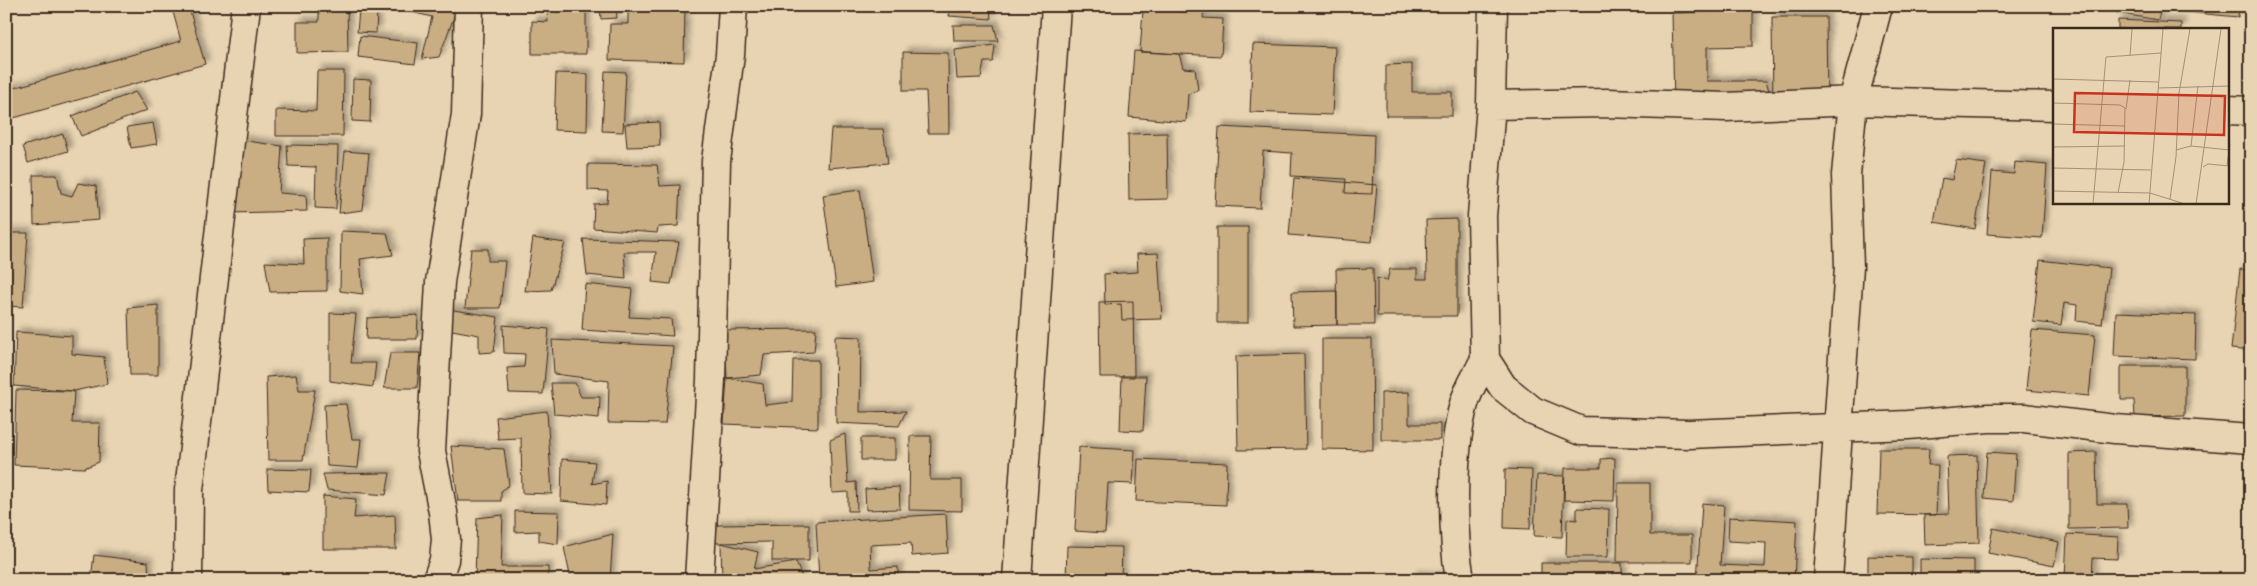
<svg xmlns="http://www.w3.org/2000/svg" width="2257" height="586" viewBox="0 0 2257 586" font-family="Caveat,sans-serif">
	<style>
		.building { fill: #caae83; stroke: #3b2a1e; filter: url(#shadow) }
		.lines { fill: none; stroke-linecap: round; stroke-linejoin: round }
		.minor-casing { stroke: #3b2a1e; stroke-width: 31 }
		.secondary-casing { stroke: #3b2a1e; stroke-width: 31 }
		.minor { stroke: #e8d4b2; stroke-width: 28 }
		.secondary { stroke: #e8d4b2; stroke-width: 28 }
		.inset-road { fill: none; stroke: #a39077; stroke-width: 1 }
		.view { fill: #c8321e; fill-opacity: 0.15; stroke: #c8321e; stroke-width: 2.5 }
		.inset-edge { fill: none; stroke: #3b2a1e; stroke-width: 2.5 }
	</style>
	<defs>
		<filter id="shadow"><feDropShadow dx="4.5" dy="-4.5" stdDeviation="2.5" flood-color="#0004"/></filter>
	</defs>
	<rect width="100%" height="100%" fill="#e8d4b2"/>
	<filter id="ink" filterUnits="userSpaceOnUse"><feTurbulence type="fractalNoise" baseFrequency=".02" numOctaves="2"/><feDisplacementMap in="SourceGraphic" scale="10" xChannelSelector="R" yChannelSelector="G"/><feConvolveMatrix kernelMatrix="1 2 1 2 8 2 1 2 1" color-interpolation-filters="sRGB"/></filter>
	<g filter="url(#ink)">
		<path class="building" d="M319,6H347L348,52L297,53V22H319Z
			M386,6H458L439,57L422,59L432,17Z
			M561,6H586V54H532V21L548,22L547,11L560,12Z
			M600,6H616L617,18L601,19Z
			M635,6H685L684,62L609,60L610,24H628V11L636,13Z
			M950,6H990L991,19L949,16Z
			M1188,6H1204L1203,18L1223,19L1221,56L1140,52L1143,10L1188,12Z
			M2118,6H2161L2158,20L2117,13Z
			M2164,6H2239L2238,17L2164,10Z
			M189,8L205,64L10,119L6,105V90L181,41L173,12Z
			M359,10L377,11L376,33L357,32Z
			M1753,11V46L1707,47V81H1766L1773,104H1674L1672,13Z
			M1772,17H1826L1827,103L1773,104Z
			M2118,20L2181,23V29H2118Z
			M953,25H994L998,41H954Z
			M360,36L418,43L415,64L358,57Z
			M1253,44L1335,47L1332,115L1250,112Z
			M995,45L993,62H984L981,78L957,79L955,50Z
			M1134,51L1179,54L1183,68L1195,69L1198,90L1188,94L1186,122L1129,117Z
			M903,52L948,53L949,133H928L926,91H903Z
			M1412,64V92H1452V116H1386V65Z
			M317,71H344L343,136H276V110L316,111Z
			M605,71L626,72L623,132L602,131Z
			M556,73L588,74L587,131L554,130Z
			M353,79L371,80L370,122L352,121Z
			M135,92L147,110L81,136L72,116Z
			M659,122L660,146L627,147L625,124Z
			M153,123L157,144L131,148L127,127Z
			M1219,127L1374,135L1372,194L1345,193L1346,179L1291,176L1292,153L1263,151L1260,208L1215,206Z
			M831,129H883L888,163L828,168Z
			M1167,133L1168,199L1129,200L1128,134Z
			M63,134L68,151L28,163L23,146Z
			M239,140L282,146L279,193L306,195L307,211L230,213Z
			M287,145L338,146L336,209L315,208L316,167L288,166Z
			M345,151L369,153L363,210L339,213Z
			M1956,160L1986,164L1975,229L1934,222L1942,178L1952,180Z
			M2015,162L2047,165L2042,238L1987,234L1992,172L2014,174Z
			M588,164L657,165L660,186L680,185L678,226L658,227L657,233L593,228L594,204L607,203L608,191L588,190Z
			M33,175H57L61,193L72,196L78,183L96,186L99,220L34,225Z
			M1294,178L1377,185L1372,242L1289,235Z
			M860,190L873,282L836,287L823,195Z
			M1457,219V316H1377V278L1387,281L1390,269H1417V279H1427L1426,220Z
			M1217,227H1248V323H1217Z
			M341,231L387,233L393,255L360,259L363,294L340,291Z
			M6,233H28L23,307L6,306Z
			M327,238V291L270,292L265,262L304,264L303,239Z
			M533,238L565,243L551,290L525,291Z
			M583,239L679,242L671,284L652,282L656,252H624L626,279L587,275Z
			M471,249H488V261H505L500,308H465Z
			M1158,253L1162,319L1122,320L1121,304L1105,305L1104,274L1138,272L1137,254Z
			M2040,260L2109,268L2102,324L2076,321L2077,305L2064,303L2061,325L2033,322Z
			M1373,268L1374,325H1337L1336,269Z
			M2240,269L2251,270V351L2231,349Z
			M585,284L632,289L629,317L671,319L673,336L582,330Z
			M1337,291V325L1293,326L1292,292Z
			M1133,301L1134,377H1100L1099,302Z
			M158,305V375H130L128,308Z
			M447,309L498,317L494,352L479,353V335L452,330Z
			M2116,312L2196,315L2195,359L2114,356Z
			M330,313L356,314L351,363H376L373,387L330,381Z
			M418,315L417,339H366L367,318Z
			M503,325L549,329L543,394L509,393L507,368L524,367L525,354L504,353Z
			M816,329L814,352L764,355L761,375L727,378L725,330Z
			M2032,330L2095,335L2089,396L2026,390Z
			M16,332L72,336V354L104,357L107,384L74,391L14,386Z
			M835,336L861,337L860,412L906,411L899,426L836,423Z
			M1322,339H1372L1373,450L1322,449Z
			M552,340L673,346L665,424L608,423L609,381L554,374Z
			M390,353H420L417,388H384Z
			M1304,354L1306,449L1238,450L1236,356Z
			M793,360H818V428L724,424L727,378L763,384L765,405L792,402Z
			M2121,366H2185V416L2135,417L2134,400H2121Z
			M296,375L299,390H315L303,460H268L266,377Z
			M1122,376H1146L1143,431L1120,430Z
			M551,383H575L581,397H600L599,418L554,414Z
			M16,390L74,391L72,423H100L99,462L84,468L14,465Z
			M1409,392V424H1440V440H1381V393Z
			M346,404L352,439H361L358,468L327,466L324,405Z
			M547,411L552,494L522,493L521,438L498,439L496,417Z
			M845,434L848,483L856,482L857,511H848V492L832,493L830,440Z
			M910,436H931L930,480H962V511L909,510Z
			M861,438H895V460H861Z
			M451,446L504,449L509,485L501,491V501H458Z
			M1079,447L1135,450L1133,484L1108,483L1105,533L1075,531Z
			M1879,449H1929L1928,465H1938L1936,515L1877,514Z
			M1987,452L2016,454L2013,501L1984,498Z
			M2096,452L2097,504H2127L2128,528L2069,529V453Z
			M1977,455L1979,543L1925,545L1924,515L1949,514L1947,456Z
			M1615,458L1614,501L1564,500L1565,468H1601V459Z
			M562,459L595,462L592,484L607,481L606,505L561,501Z
			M1138,459L1227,463L1226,505L1136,501Z
			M267,469L311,470L309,492L268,490Z
			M1505,469L1532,470L1530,529L1504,528Z
			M390,473L386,495L327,490L323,474Z
			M1537,475L1564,476L1562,537L1534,536Z
			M1618,483H1650V535H1692V562H1617Z
			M899,487L900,509L866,510L865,489Z
			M323,496L356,499L354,518L395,515L396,549H323Z
			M1702,503L1724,505L1720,565L1765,567L1766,543L1728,541L1729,517L1797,521L1794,580H1697Z
			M1577,508L1609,509L1608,557H1566L1567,519L1577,520Z
			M515,511L559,512L558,544L539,541V531L515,532Z
			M946,514L948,553L912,556L911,543L870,545L871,569L898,567V580H819L816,522Z
			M503,515L501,567H548V580L475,579L477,518Z
			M809,524V561H772V542L716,543V525Z
			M1993,528L2059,542L2054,566L1988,553Z
			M613,534L610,580H571L564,547Z
			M2067,534L2118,537L2117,559L2093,558L2092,580H2065Z
			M721,543L758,552L754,569L796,562L803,580H722Z
			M1067,546L1122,547L1121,580H1066Z
			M94,555L148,562L149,580H91Z
			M1868,556L1912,557V575L1896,574V580H1868Z
			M1920,559L1974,560V580H1920Z
			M1541,563H1622V580H1541Z
			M1413,575L1447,578V580H1413Z"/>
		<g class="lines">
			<defs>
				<path id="minor" d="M1493,6L1491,105L1482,216L1485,359L1503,387L1533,411L1581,431L1689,434L1908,425L1988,418H2024L2115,429L2251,439
					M1491,105L1607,103L1726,107L1853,101L2054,106
					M2228,110L2251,111
					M188,580L189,490L246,6
					M437,580L444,560L446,539L443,512L431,451L440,282L466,114L469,6
					M699,580L711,380L716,161L730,55L733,6
					M1460,580C1452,533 1451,450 1464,404C1468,389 1478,374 1485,359
					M1828,580L1849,267L1846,175L1853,101L1878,6"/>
				<path id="secondary" d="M1017,580L1056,6"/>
			</defs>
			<use href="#minor" class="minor-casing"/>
			<use href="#secondary" class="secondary-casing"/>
			<use href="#minor" class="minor"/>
			<use href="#secondary" class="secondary"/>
		</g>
	</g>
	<g transform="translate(2053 28)">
		<rect width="176" height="176" fill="#e8d4b2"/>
		<path class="inset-road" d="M77,28L79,1M0,51L105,54M105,60L177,58M0,75L67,77L72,80L71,134L65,165M73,81L77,52M0,96L72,98M138,118L177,122M0,119L72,118M123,122L138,118L145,58M174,137L177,116M150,139L155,136L177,138M0,140L98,142M0,163L97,165L132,176M117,171L123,129L126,65L137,1M40,176L53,29L108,25M96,176L110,1M143,176L168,1"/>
		<path class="view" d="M22,65L172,68L171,107L21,104Z"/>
		<rect width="176" height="176" class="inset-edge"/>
	</g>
	<rect width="2257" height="586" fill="none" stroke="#e8d4b2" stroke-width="25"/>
	<rect x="12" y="12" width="2232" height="561" fill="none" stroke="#3b2a1e" stroke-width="2" filter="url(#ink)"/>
</svg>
